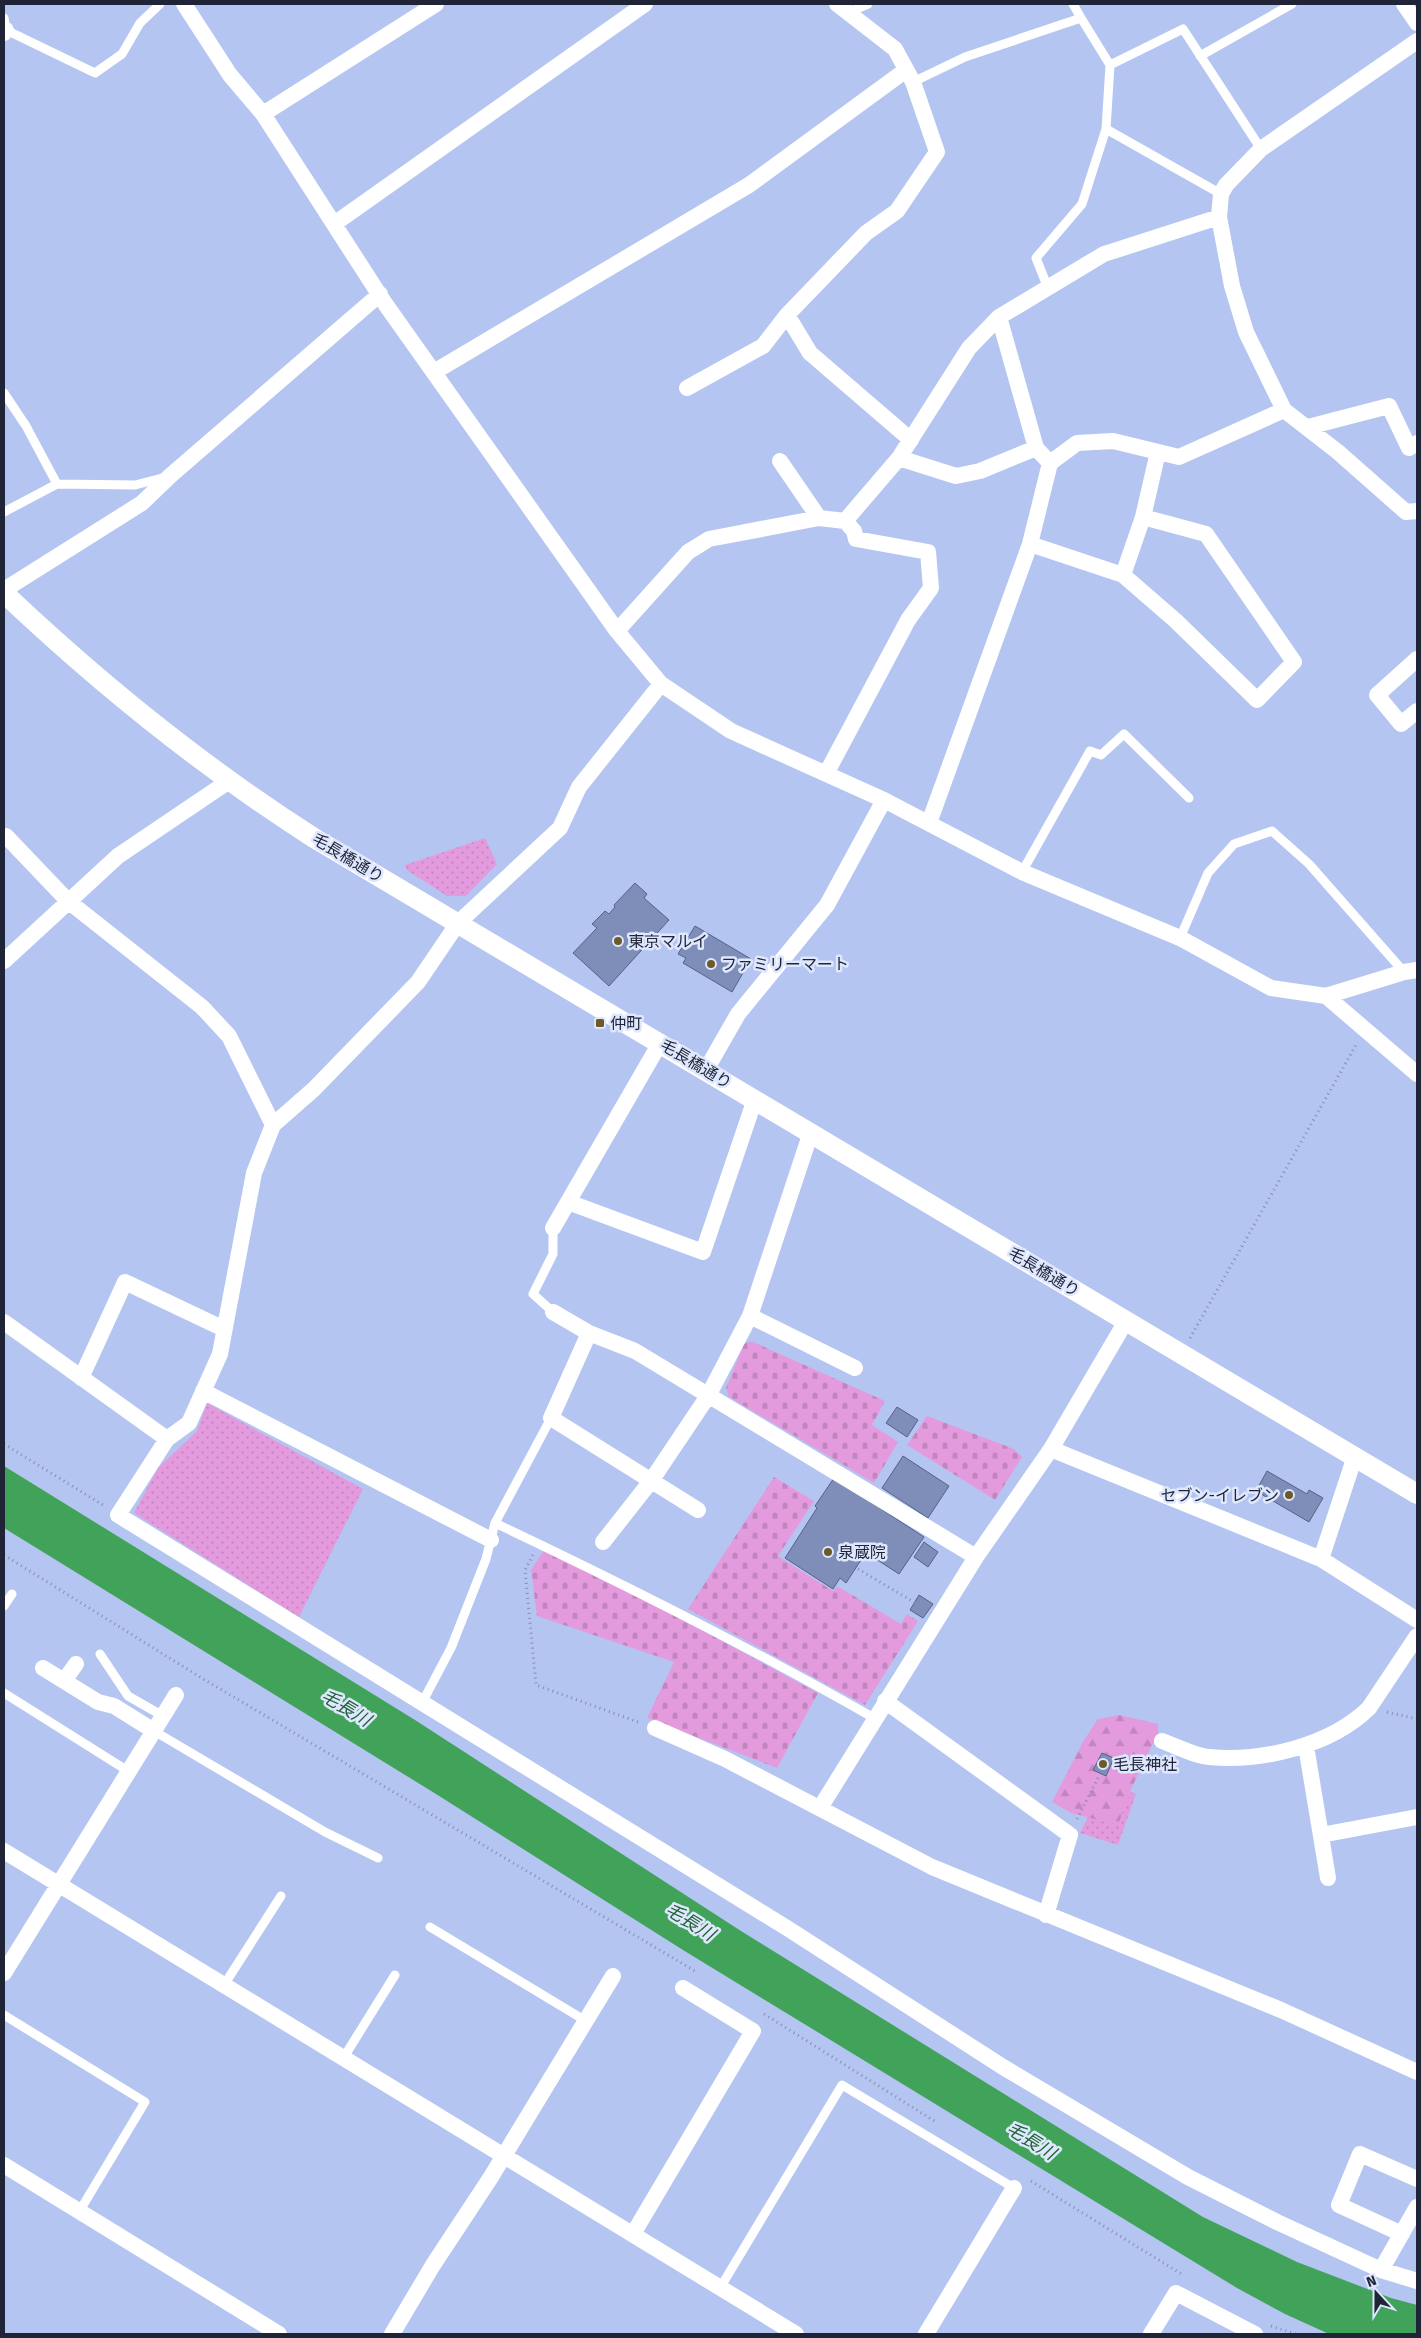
<svg xmlns="http://www.w3.org/2000/svg" width="1421" height="2338" viewBox="0 0 1421 2338" font-family="'Fira Sans','Noto Sans JP',sans-serif">
	<style>
		.green { fill: url(#green-dots) }
		.forest { fill: url(#forest-firs) }
		.cemetery { fill: url(#cemetery-stones) }
		.water { fill: #41a35a }
		.building { fill: #7f8eb9; stroke: #54628a }
		.lines { fill: none; stroke-linecap: round; stroke-linejoin: round }
		.path { stroke: #828fb2; stroke-width: 3; stroke-dasharray: 1 4; stroke-linecap: butt }
		.service { stroke: #fff; stroke-width: 9 }
		.minor { stroke: #fff; stroke-width: 16 }
		.tertiary { stroke: #fff; stroke-width: 20 }
		.poi-dot { fill: #6c5a28; stroke: #dee7fe; stroke-width: 2 }
		.labels { text-anchor: middle; dominant-baseline: central; stroke-width: 5; stroke-linejoin: round; paint-order: stroke }
		.street-label { font-size: 16px; fill: #1f2536; stroke: #dee7fe }
		.poi-label { font-size: 16px; fill: #1f2536; stroke: #dee7fe; text-anchor: start }
		.water-label { font-size: 18px; font-style: italic; fill: #216332; stroke: #dee7fe }
	</style>
	<defs>
		<pattern id="green-dots" width="8" height="8" patternUnits="userSpaceOnUse" patternTransform="scale(1.25)"><rect width="8" height="8" fill="#e39bde"/><path d="M2 2h.1M6 6h.1" fill="none" stroke="#c285bf" stroke-width="1.8" stroke-linecap="round"/></pattern>
		<pattern id="forest-firs" width="22" height="20" patternUnits="userSpaceOnUse" patternTransform="scale(1.25)"><rect width="22" height="20" fill="#e39bde"/><path d="M5 1l3.5 6h-7zM16 11l3.5 6h-7z" fill="#c285bf"/></pattern>
		<pattern id="cemetery-stones" width="16" height="16" patternUnits="userSpaceOnUse" patternTransform="scale(1.25)"><rect width="16" height="16" fill="#e39bde"/><path d="M2 7V4a2 2 0 0 1 4 0v3zM10 15v-3a2 2 0 0 1 4 0v3z" fill="#c285bf"/></pattern>
	</defs>
	<rect width="100%" height="100%" fill="#b5c5f2"/>
	<path class="green" d="M485,838L497,864L466,896H447L407,870L405,865Z
		M207,1403L363,1489L299,1617L134,1513L158,1468L197,1431Z
		M1105,1783L1136,1794L1118,1845L1080,1833Z"/>
	<path class="forest" d="M1119,1715L1158,1724V1733L1132,1787L1118,1825L1071,1813L1052,1802L1084,1740L1098,1719Z"/>
	<path class="cemetery" d="M751,1341L885,1401L872,1425L898,1442L874,1483L729,1397L726,1388L744,1344Z
		M927,1416L1014,1449L1022,1457L995,1500L907,1445Z
		M774,1477L814,1501L778,1556L833,1591L837,1586L901,1624L907,1614L918,1621L865,1705L688,1609Z
		M544,1550L681,1619L818,1693L777,1768L647,1718L674,1662L537,1616L531,1570Z"/>
	<path class="water" d="M4,1466L415,1720L741,1931L1203,2217L1297,2262L1391,2298L1417,2305V2334H1329L1285,2314L1237,2288L683,1950L436,1794L4,1528Z"/>
	<path class="building" d="M635,883L647,894L644,898L669,920L609,986L573,953L597,928L592,924L605,911L609,914L615,907L614,905Z
		M695,926L751,959L732,992L683,963L686,958L678,954Z
		M897,1407L918,1420L907,1437L886,1423Z
		M903,1456L949,1486L928,1518L882,1488Z
		M1267,1471L1307,1494L1309,1490L1323,1498L1309,1522L1256,1491Z
		M834,1478L924,1537L899,1574L859,1548L856,1552L863,1557L846,1583L840,1578L833,1589L785,1558L817,1508L815,1506Z
		M924,1542L938,1552L928,1567L914,1557Z
		M919,1595L933,1604L923,1618L910,1610Z
		M1102,1753L1114,1758L1106,1776L1093,1770Z"/>
	<g class="lines">
		<path class="path" d="M1190,1338L1356,1045
			M4,1444L103,1505
			M4,1555L200,1677L695,1971
			M533,1555L525,1570L536,1685L638,1722
			M858,1569L924,1608
			M1387,1712L1417,1719
			M1077,1819L1099,1776
			M764,2014L936,2122
			M1031,2181L1183,2275
			M1271,2326L1296,2334"/>
		<path class="service" d="M1073,4L1081,18
			M847,13L868,4
			M4,18L6,30L95,73L122,54L140,23L160,4
			M1200,56L1292,4
			M1110,65L1183,29L1261,149
			M913,82L965,57L1081,18L1110,65L1106,129L1082,204L1036,258L1048,288
			M1106,129L1221,194
			M4,393L26,426L57,484L4,512
			M57,484L135,485L166,477
			M1022,872L1090,751L1101,755L1124,734L1189,798
			M1180,938L1208,873L1234,844L1272,831L1309,864L1404,972
			M553,1228V1254L533,1294L553,1312
			M495,1523C624,1584 751,1648 874,1718
			M4,1606L12,1594
			M100,1654L128,1696L163,1716
			M4,1693L128,1771
			M423,1701L451,1648L486,1559L495,1523L551,1418
			M154,1731L325,1832L378,1858
			M430,1927L586,2021
			M224,1985L281,1896
			M4,2015L145,2102L79,2212
			M344,2057L395,1975
			M720,2288L842,2085L1014,2188"/>
		<path class="minor" d="M184,4L230,75L263,114L386,305L617,631L661,684L731,731L884,800L1022,872L1180,938L1271,988L1326,996L1417,1074
			M1404,4L1417,23
			M4,33L6,30
			M263,114L436,4
			M1219,217L1221,194L1226,185L1261,149L1417,41
			M334,224L645,4
			M787,315L810,353L911,440
			M999,317L1036,448L1050,463
			M434,372L749,185L906,70
			M687,388L763,346L787,315L866,233L897,211L937,152L913,82L895,49L837,4
			M1308,427L1389,406L1409,448L1417,443
			M899,458L956,476L980,471L1036,448
			M780,461L819,518L845,521L854,531L856,539L928,552L931,588L908,620L826,774
			M1143,517L1158,452
			M845,521L899,458L969,348L999,317L1104,254L1219,217L1232,286L1246,332L1284,410L1338,452L1406,512L1417,511
			M1030,544L1123,575L1176,621L1257,700L1294,662L1206,534L1143,517L1123,575
			M4,590L142,503L170,476L380,294
			M617,631L688,552L709,539L819,518
			M1417,659L1377,695L1401,724L1417,711
			M661,684L579,787L560,828L458,923L418,982L314,1089L273,1125L254,1173L220,1354L189,1423L167,1439L118,1515L787,1928L1003,2067L1188,2177L1277,2222L1381,2270L1417,2281
			M929,823L1030,544L1050,463L1077,443L1113,441L1179,457L1284,410
			M6,836L68,901L202,1007L229,1036L273,1125
			M4,961L118,856L229,781
			M1326,996L1404,972L1417,970
			M706,1070L738,1014L827,905L884,800
			M568,1202L703,1252L755,1099
			M553,1228L660,1043
			M553,1312L589,1333L635,1351L976,1557
			M750,1316L855,1368
			M4,1322L167,1439
			M589,1333L551,1418L698,1510
			M81,1378L125,1282L224,1329
			M203,1391L491,1540
			M1051,1449L1321,1559
			M1355,1456L1321,1559L1417,1620
			M603,1542L651,1481L708,1396L750,1316L811,1132
			M43,1668L98,1702L114,1706L154,1731
			M64,1681L76,1664
			M885,1701L1070,1835L1046,1915
			M655,1728L725,1759L932,1867L1281,2010L1417,2072
			M1162,1741C1176,1746 1194,1756 1209,1757C1262,1762 1330,1746 1369,1708L1417,1636
			M1306,1746L1328,1878
			M820,1808L976,1557L1051,1449L1126,1321
			M1321,1835L1417,1817
			M4,1851L796,2334
			M4,1973L176,1695
			M4,2165L279,2334
			M633,2234L753,2031L683,1988
			M1402,2234L1339,2205L1360,2154L1417,2179
			M1381,2270L1417,2207
			M392,2334L433,2265L491,2177L613,1976
			M926,2334L1014,2188
			M1151,2334L1176,2293L1255,2334"/>
		<path class="tertiary" d="M4,593C100,684 203,767 314,838L1417,1494"/>
	</g>
	<g class="poi-dot">
		<circle cx="618" cy="941" r="5"/>
		<circle cx="711" cy="964" r="5"/>
		<rect x="595" y="1018" width="10" height="10" rx="2.5"/>
		<circle cx="1289" cy="1495" r="5"/>
		<circle cx="828" cy="1552" r="5"/>
		<circle cx="1103" cy="1764" r="5"/>
	</g>
	<g class="labels">
		<g class="street-label">
			<text transform="translate(348 858) rotate(31)">毛長橋通り</text>
			<text transform="translate(696 1064) rotate(31)">毛長橋通り</text>
			<text transform="translate(1044 1272) rotate(31)">毛長橋通り</text>
		</g>
		<g class="poi-label">
			<text x="628" y="941">東京マルイ</text>
			<text x="721" y="964">ファミリーマート</text>
			<text x="610" y="1023">仲町</text>
			<text x="1279" y="1495" text-anchor="end">セブン-イレブン</text>
			<text x="838" y="1552">泉蔵院</text>
			<text x="1113" y="1764">毛長神社</text>
		</g>
		<g class="water-label">
			<text transform="translate(346 1708) rotate(31)">毛長川</text>
			<text transform="translate(690 1922) rotate(32)">毛長川</text>
			<text transform="translate(1031 2141) rotate(32)">毛長川</text>
		</g>
	</g>
	<rect width="1421" height="2338" fill="none" stroke="#1f2536" stroke-width="10"/>
	<g transform="translate(1376 2293) rotate(339)" stroke="#dee7fe" stroke-width="4" paint-order="stroke">
	<path d="M0-4L9 19L0 12L-9 19Z" fill="#1f2536"/>
	<text y="-8" font-size="14" font-weight="bold" text-anchor="middle" fill="#1f2536">N</text>
	</g>
</svg>
